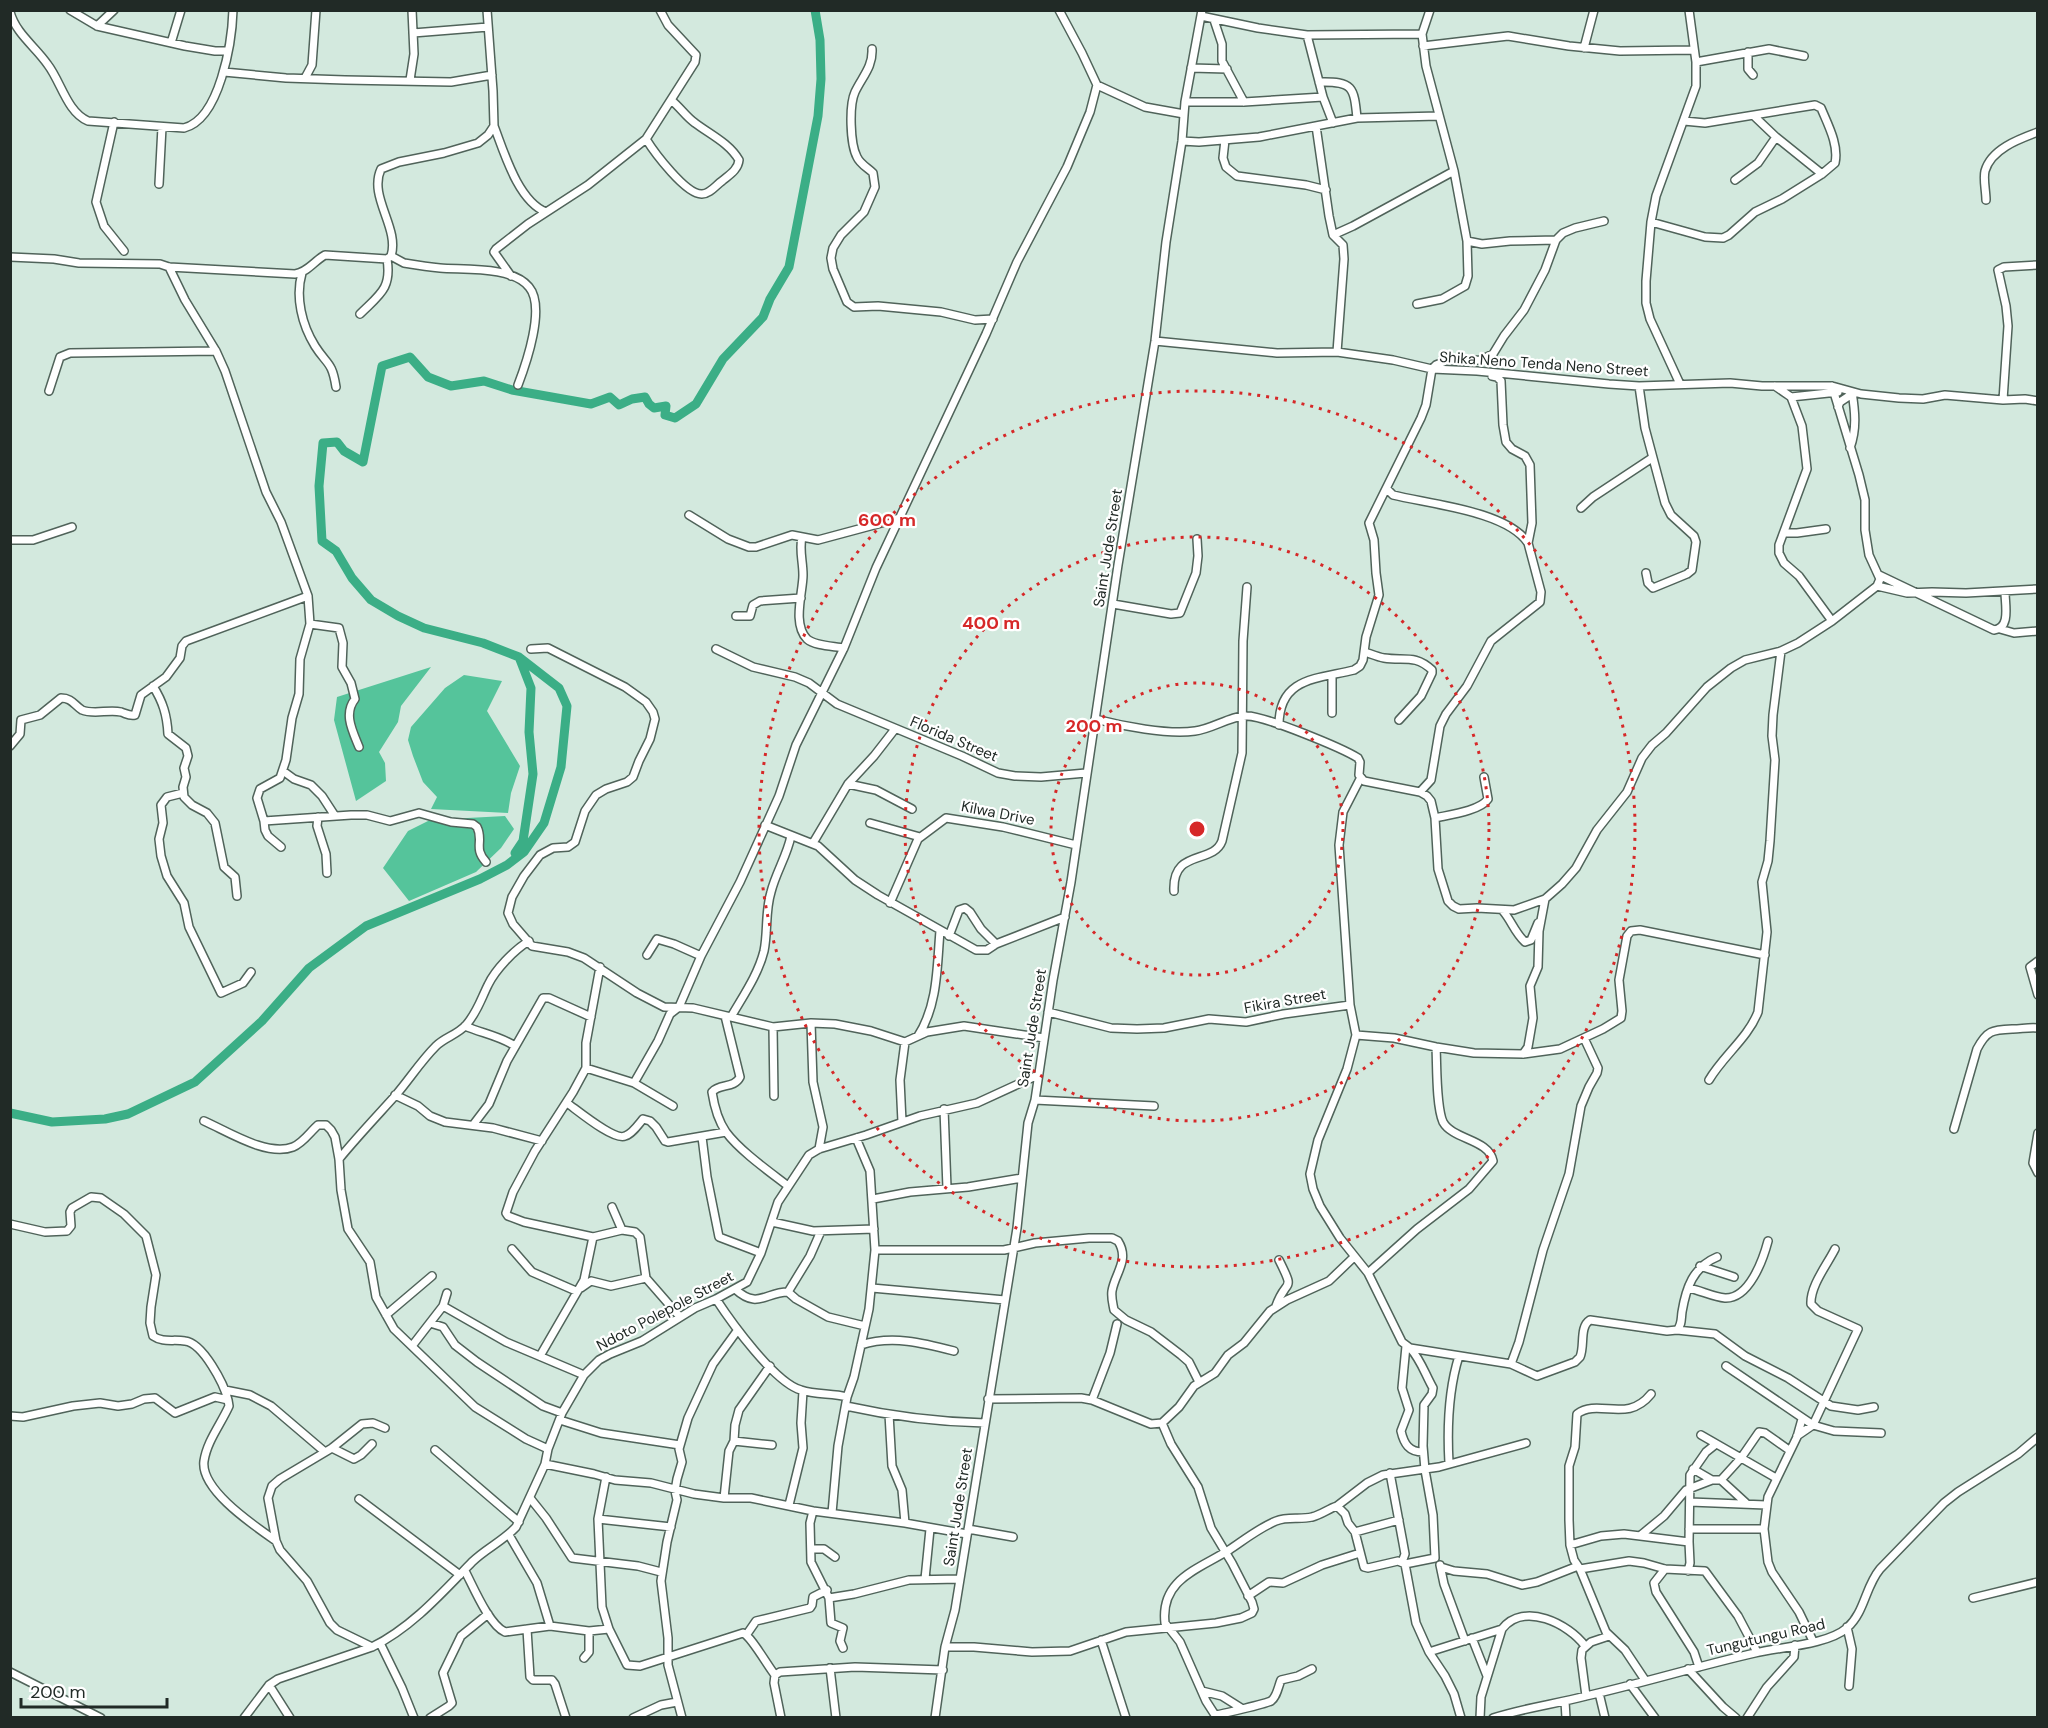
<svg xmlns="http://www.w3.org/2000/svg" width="2048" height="1728" viewBox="0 0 2048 1728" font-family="'DM Sans',sans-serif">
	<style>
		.forest { fill: #55c49b }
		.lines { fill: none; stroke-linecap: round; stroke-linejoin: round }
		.river { stroke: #3bae86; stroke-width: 9 }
		.minor-casing { stroke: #50635a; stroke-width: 10 }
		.minor { stroke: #fff; stroke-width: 7 }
		.ring { fill: none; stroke: #d62828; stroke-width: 3; stroke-dasharray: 3 6 }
		.labels { text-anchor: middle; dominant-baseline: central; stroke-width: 4.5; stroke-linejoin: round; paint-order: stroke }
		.street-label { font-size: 15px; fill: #212a26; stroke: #fff }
		.centre { fill: #d62828; stroke: #fff; stroke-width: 3 }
		.ring-label { font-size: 18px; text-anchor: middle; font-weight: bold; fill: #d62828; stroke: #fff; stroke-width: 4.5; stroke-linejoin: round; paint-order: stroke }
	</style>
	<rect width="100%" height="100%" fill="#d3e9de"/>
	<path class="forest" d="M431,667L401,706L398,722L379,752L385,763L386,781L356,801L334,720L337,697Z
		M464,675L502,681L487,711L520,766L511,793L508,813L431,809L437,797L423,782L413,756L408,740L411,727L445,688Z
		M505,816L514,829L501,848L476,872L409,901L383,868L408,831L430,820Z"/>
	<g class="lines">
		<path class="river" d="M515,853L523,841L533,774L529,732L531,688L519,657
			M10,1113L52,1122L105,1119L128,1114L195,1082L262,1021L309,968L366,926L480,879L507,865L524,852L544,823L561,767L567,706L559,688L519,657L483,643L424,628L398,616L371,600L352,578L336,551L322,541L319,486L323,443L337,442L344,451L363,462L382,366L410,357L428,377L451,386L484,381L512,390L591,404L610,397L619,405L632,399L645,397L649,404L654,408L666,406L665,415L675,418L696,404L723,359L763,317L770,299L789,267L818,116L821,79L820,40L815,10"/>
		<defs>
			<path id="minor" d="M70,10L97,26L185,46L215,51H228
				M1430,10L1422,34L1426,66L1454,171L1467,241L1482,244L1510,241L1556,240
				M10,12C16,34 36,47 48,65C61,82 67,112 88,121L184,128C220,119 232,42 233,10
				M1201,16L1258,28L1307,35L1422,34
				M1214,20L1222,44V61L1244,102
				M97,26L114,10
				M413,33L488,27
				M1307,35L1323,97L1333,123
				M171,43L181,10
				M1423,46L1508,36L1569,46L1620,51L1694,50
				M1584,48L1594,10
				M872,49C873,67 862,77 855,92C849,105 850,144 857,157C860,164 868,168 873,173L875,187L864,212L841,235L833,248L831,258L833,269L847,302L854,307L878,306L941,312L975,320L993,319
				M1748,52V69L1753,75
				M1696,62L1769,49L1804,56
				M1191,68L1227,69
				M224,72L286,78L345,80L451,82L492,75
				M305,78L312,65L316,10
				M410,80L414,54L412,10
				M1319,82C1353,81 1354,87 1357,118
				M1097,85L1145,107L1184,114
				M1185,102H1244L1323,97
				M1754,116L1776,137L1822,174
				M114,122L96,202L104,226L124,251
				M494,126C504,152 518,201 546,212
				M1316,126L1329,216L1333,235L1343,245L1344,259L1337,352
				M646,139C654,152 686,195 702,194C710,194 716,185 722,181C729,175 738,170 739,160C729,143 711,135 695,123C686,117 680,107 671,100
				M1225,140L1223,158L1226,167L1237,176L1306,185L1326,190
				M1182,141L1199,142L1259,137L1357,118L1439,116
				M1735,180L1758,163L1776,137
				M159,184L162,127
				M1986,200C1986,191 1983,179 1985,171C1991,149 2019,139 2038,132
				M1651,222L1705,237L1723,238L1729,235L1755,212L1782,199L1822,174L1835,163C1839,145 1828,125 1821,108L1815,105L1705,123L1684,121
				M1333,235L1353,226L1454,171
				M391,256L404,263C416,265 428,267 440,268C465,270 512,266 529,287C546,307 526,364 518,385
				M10,257L54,259L79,263L160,264L169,267L295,274C308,272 314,261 325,255L387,259L391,256C400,228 368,197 381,169L399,162L444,153L478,143L488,135L494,126L493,91L487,10
				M169,267L185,300L216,351L225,371L266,492L281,522L308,596L310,624L300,659L299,694L292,718L286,760L280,778L260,789L257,798L264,821L265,830L268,836L281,847
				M302,273C295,297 302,325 315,346C327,365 332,361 336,387
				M511,276L494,252L496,249L528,224L588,185L646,139L695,62L696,55L668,25L660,10
				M1417,304L1442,299L1465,286L1468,276L1467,241
				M360,314C379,295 392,289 387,259
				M1155,341L1277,353L1337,352L1393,360L1432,369L1477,371L1609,384L1639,386L1730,383L1762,386H1832L1861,394L1899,398L1923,399L1945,395L2003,400L2025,399L2038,401
				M1680,384L1650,319L1646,303V281L1651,222L1656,196L1696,86V62L1689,10
				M1639,386L1645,428L1665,503L1671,515L1694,536L1696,542L1692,570L1687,574L1653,588L1648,583L1646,573
				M1775,386L1791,397L1802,426L1807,469L1779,545V553L1784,563L1799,576L1832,621
				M49,391L60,357L70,353L216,351
				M1791,397L1838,392
				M2003,400L2008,326L2006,306L1998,270L2004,267L2038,265
				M1838,407L1840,402L1852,394
				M1850,448C1857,429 1855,411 1852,392
				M1387,489L1393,495C1429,504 1507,511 1528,543
				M1581,508L1593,497L1652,458
				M689,515L728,539L749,547H756L792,535L818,540L900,518
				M1784,533H1797L1826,529
				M802,537C799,550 803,561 803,575C803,592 792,624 807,639C815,646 833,646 844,648
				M10,540H33L72,527
				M1879,575L1994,630C2011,628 2005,605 2005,592
				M1877,586L1907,593L1932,592L1966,593L2038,589
				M1113,604L1171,614L1180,613L1196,573L1198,556L1197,539
				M736,616H750L753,605L760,601L801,598
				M310,624L339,628L343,643L342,667L351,683L355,699C343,714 353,732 359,747
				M2000,629L2014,633L2038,631
				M531,649L548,648L625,687L646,702L653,712L655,719L650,739L639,761L633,777L627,782L606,789L596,795L585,811L575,842L568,847L553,848L540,855L524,876L512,897L508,913L513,924L532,946L568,952L584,958L637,993L664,1007L693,1008L773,1027L811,1023L835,1024L871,1031L905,1042L927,1032L964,1026L1044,1038
				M716,649L753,667L795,677L809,683L837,704L962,756L998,773L1015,776L1041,777L1086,773
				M1365,652C1371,654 1378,657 1384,658C1404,661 1415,654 1432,670V673L1421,696L1399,720
				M153,686C163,702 167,715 168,734L186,748L188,756L184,768L186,777L183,787L184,797L192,805L207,813L215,823L224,867L235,877L237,896
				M1332,713V676
				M1095,719C1122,726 1168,735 1195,731C1212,729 1232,715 1247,716C1265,716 1342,748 1358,758L1360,762L1359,775L1364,781L1420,792L1427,796L1431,801L1435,818L1438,869L1448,901L1453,906L1459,909L1477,908L1514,910L1545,899L1562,884L1576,868L1597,830L1627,792L1642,758L1652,745L1666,733L1707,687L1731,668L1745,660L1781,651L1798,643L1832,621L1877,586L1880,579L1869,555L1865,530V500L1859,475L1832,386
				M1279,725C1279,677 1318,679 1354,670L1360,666L1363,660L1366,637L1379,595L1376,573L1374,540L1369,523L1421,418L1426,405L1432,369L1436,365L1446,361L1481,360L1493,354L1504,336L1524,310L1545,270L1556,240L1563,233L1575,228L1604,221
				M10,746L20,734L21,720L40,715L61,698C72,698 74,705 82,710C94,715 109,709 121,712C127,714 129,716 135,715L141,695L166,677L180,658L182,646L186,641L308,596
				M283,771L294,779L311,785L322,796L335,816
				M1360,779L1343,812L1339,845L1350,1005L1356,1035L1347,1069L1318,1140L1310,1174L1313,1189L1320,1206L1340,1238L1368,1273L1402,1342L1410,1348L1511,1364L1537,1376L1575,1362L1580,1357C1585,1346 1579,1327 1590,1320L1667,1331L1677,1330C1682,1325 1681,1319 1682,1312C1686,1288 1693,1267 1717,1257
				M848,784L876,790L912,809
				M1420,792L1431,780L1440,726L1446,714L1467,686L1491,641L1540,602L1541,592L1528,543L1532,523L1530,465L1525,456L1512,449L1506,442L1503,425L1501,381L1497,377L1492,376
				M183,793L167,797L161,805L163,823L159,839L161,856L167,876L184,903L189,927L221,993L243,983L251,972
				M318,817L317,826L326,854L327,873
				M1435,818C1448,815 1480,811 1488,799L1484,777
				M264,821L351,815H367L390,821L419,813L451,822L473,824L477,827C484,841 473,848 486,862
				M870,823L920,837
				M765,825L818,846L855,880L878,895L976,950H987L996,944L1065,917
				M813,843L848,784L874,756L895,729
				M1174,891C1172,848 1213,865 1222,841L1242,753L1243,641L1247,587
				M890,903L918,839L946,818L1003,827L1076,845
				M1503,911C1511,920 1515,933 1525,942L1531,940L1538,923
				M949,936L959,910L965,908L970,912L981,929L996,944
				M647,955L657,939L674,944L701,956
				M2038,961L2030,967L2038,995
				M600,967L586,1043V1068L573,1092L535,1151L513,1192L506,1213L508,1216L524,1222L593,1237L622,1230L635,1232L640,1237L646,1278L680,1317
				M1048,1012L1111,1028L1137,1029L1164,1028L1209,1019L1246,1022L1284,1014L1350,1005
				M725,1016L740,1077C734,1089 720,1083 712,1092C714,1105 719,1122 726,1132C740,1151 770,1172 788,1186
				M731,1017C743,996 758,975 764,951C768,932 765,911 771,892C776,872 787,856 791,836
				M811,1023L813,1082L823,1127L819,1149
				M465,1026C481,1033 500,1036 515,1046
				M773,1027L774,1096
				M1356,1035L1394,1038L1436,1047L1474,1053L1523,1054L1560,1049L1603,1029L1621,1018L1622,1011L1619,980L1627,936L1631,931L1640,930L1765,955
				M918,1036C938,1005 937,966 940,931
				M1523,1054L1528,1047L1533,1018L1530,986L1538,967L1539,931L1545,899
				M586,1068L634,1083L673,1106
				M1709,1080C1723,1056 1748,1038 1758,1012L1767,932L1762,882L1768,861L1770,841L1775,760L1772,736L1773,715L1781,651
				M634,1083L658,1041L670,1014L679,1007L701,956L740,882L779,796L796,745L844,648L876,568L986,334L1017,262L1067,167L1090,112L1097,85L1082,53L1059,10
				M395,1095L418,1106L430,1116L445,1122L493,1128L542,1141
				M1035,1100L1154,1106
				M567,1103C577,1110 614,1141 625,1136C632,1134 638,1125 643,1119L650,1121L656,1127L665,1141L668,1142L726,1132
				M944,1109L947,1188
				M204,1121C227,1131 267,1157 293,1147C303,1143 310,1132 318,1125H326L331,1130L335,1137L339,1159L341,1190L348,1229L370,1262L376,1297L394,1329L475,1407L526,1439L548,1449
				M902,1122L900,1080L905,1042
				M473,1125L489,1104L507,1061L543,998H549L591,1017
				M1954,1129L1977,1049C1987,1030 1992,1030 2013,1029C2021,1029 2029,1027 2038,1028
				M2038,1133L2033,1163L2038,1173
				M702,1137L707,1177L719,1237L761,1253
				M339,1159C357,1137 376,1117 395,1096C409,1080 420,1062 436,1046C445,1037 457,1035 466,1025C477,1013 481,999 488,985C495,970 514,950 529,941
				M873,1199L910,1192L968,1187L1022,1178
				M612,1207L622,1230
				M772,1222L813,1231L874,1229
				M10,1224L45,1232L67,1231L71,1226L70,1212L72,1208L91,1197L101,1198L124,1214L146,1236L156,1275L151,1307L150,1323L153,1336C163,1343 173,1339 185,1341C203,1343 224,1384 228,1400
				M512,1249L532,1272L576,1291
				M875,1250H1004L1035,1243L1089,1238H1112L1118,1241C1130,1260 1115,1273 1112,1291C1111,1298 1113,1304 1114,1310L1126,1320L1151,1332L1181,1355L1189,1362L1199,1382
				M1700,1266L1734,1277
				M1368,1273L1417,1229L1469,1189L1493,1161C1489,1139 1453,1140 1443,1122C1436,1106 1437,1066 1436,1047
				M581,1288L591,1281L611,1286L646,1278
				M872,1288L1005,1300
				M1688,1288C1700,1290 1713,1297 1725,1298C1749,1299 1763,1260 1768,1241
				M735,1289C758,1310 765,1292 788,1292L796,1299L828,1317L865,1326
				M788,1292L810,1256L821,1231
				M716,1299C731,1322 775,1383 801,1390C816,1395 832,1393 847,1397
				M443,1306L506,1342L584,1375
				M1276,1306C1286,1277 1296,1294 1279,1260
				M386,1315L432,1276
				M430,1323L443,1327L455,1345L477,1362L543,1406L562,1413
				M1677,1330L1715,1334L1745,1356L1788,1378L1831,1406L1858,1410L1874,1407
				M861,1345C892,1335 923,1343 954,1351
				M412,1346L443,1306L447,1293
				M1406,1346L1402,1388L1409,1410L1401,1431C1404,1444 1409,1452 1423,1452
				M540,1356L584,1280L593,1237
				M1511,1364L1519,1342L1543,1250L1569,1174L1581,1106L1589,1087L1597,1073L1598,1068L1584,1038
				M1726,1366L1813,1425L1834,1431L1881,1433
				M225,1390L250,1395L271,1406L325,1452
				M988,1399L1081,1398L1092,1400L1151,1424L1162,1423L1179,1407L1194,1386L1215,1373L1228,1355L1244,1343L1270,1311L1287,1300L1329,1281L1354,1257
				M1092,1400L1110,1353L1117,1324
				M846,1406C891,1416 939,1422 985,1423
				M889,1414L892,1466L902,1490L905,1523
				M10,1416L23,1417L73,1406L100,1403L118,1406L132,1404L144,1399L155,1398L175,1413L215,1397L228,1400L229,1406C221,1424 207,1441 204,1461C200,1490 255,1526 276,1541
				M1802,1419L1797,1437L1768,1497L1764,1529L1768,1562L1772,1572L1799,1612L1813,1641
				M560,1420L601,1433L680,1445
				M385,1428L373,1423L362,1424L332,1448L280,1479L272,1486L268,1498L276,1541L280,1550L307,1581L330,1623L337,1630L372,1647C411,1628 442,1593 472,1562C485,1549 503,1541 516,1527L545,1464L548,1449L562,1413L584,1375L599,1360L610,1354L642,1341L695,1308L716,1299L747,1282L761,1253L778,1202L809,1155L819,1149L866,1135L920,1116L977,1103L1038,1075
				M1701,1435L1776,1478
				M1797,1436L1813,1425L1858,1329L1818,1311L1811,1304C1810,1286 1827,1265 1835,1249
				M734,1441L772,1445
				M332,1448L354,1459L361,1455L372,1444
				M435,1450L519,1522
				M1449,1463C1447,1427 1448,1391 1459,1356
				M545,1464L594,1474L615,1480L651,1483L694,1494L724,1498H751L813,1511L905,1523L967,1534
				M1693,1469L1712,1480H1721L1741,1458L1759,1432L1765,1433L1789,1450
				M1390,1473L1403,1543L1405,1554L1402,1562
				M606,1477L598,1519L602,1607L609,1629L627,1665L640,1666L743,1633C751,1636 767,1665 775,1675
				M1721,1480L1746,1503
				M530,1498L546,1518L572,1558L638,1566L661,1572
				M724,1498L729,1451L734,1441L735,1425L739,1410L770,1366
				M359,1499L460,1575
				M1690,1502L1766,1505
				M789,1505L803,1448L801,1423L803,1391
				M1337,1506L1367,1483L1383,1475L1439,1467L1526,1443
				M813,1511L810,1523L811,1562L829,1598L831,1623L843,1628L840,1641L843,1648
				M832,1513L838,1446L847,1397L854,1377L869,1309L875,1250L870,1171L856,1138
				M598,1519L671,1527
				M968,1529L1013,1537
				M1689,1529H1764
				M1355,1532L1399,1520
				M509,1535L537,1583L550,1626
				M1641,1535L1664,1516L1686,1490L1712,1480
				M1570,1545L1601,1536L1624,1534L1689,1542L1690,1475L1706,1452L1716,1444
				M812,1549H824L835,1557
				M1405,1564L1416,1623L1429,1652L1445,1676L1454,1694L1461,1718
				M1440,1565L1444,1584L1465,1641
				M1441,1567L1454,1571L1487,1574L1522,1585L1537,1582L1578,1566
				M1580,1569L1629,1561L1644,1563L1665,1569L1705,1571L1738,1616L1757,1652
				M1665,1569L1654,1583L1656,1592L1694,1652L1699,1667
				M465,1571C473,1586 489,1625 505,1632L550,1626L589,1631L609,1629
				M1688,1571L1690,1563L1689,1542
				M925,1579L930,1529
				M1248,1596L1269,1582L1283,1583L1322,1565L1360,1553
				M829,1598L854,1594L909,1580L960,1579
				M1973,1598L2038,1582
				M1847,1627L1852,1649L1849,1686
				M527,1629L530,1677L533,1680H552L555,1684L566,1718
				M747,1634L756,1621L810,1608L812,1605L813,1597L827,1590
				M1472,1638L1487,1676
				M1101,1640L1126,1718
				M380,1643L402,1688L414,1718
				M945,1647H974L1032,1652L1070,1651L1126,1632L1216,1623L1241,1618L1252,1613L1254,1609L1252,1602L1232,1563L1211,1528L1198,1487L1171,1444L1162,1423
				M1429,1652L1502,1629
				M584,1658L589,1652V1631
				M830,1668L836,1718
				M1312,1669L1298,1676L1281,1680C1278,1687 1277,1697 1271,1701C1268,1703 1219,1715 1215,1715L1206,1701L1180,1642L1165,1623C1160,1579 1199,1569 1229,1550C1244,1540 1259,1528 1276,1521C1288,1516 1300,1520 1312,1517C1321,1515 1328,1509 1337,1506L1345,1514L1348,1523L1355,1532L1364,1567L1368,1568L1398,1561L1405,1564L1435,1558L1433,1515L1425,1470L1423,1446L1424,1405L1432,1394L1433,1388C1425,1374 1421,1360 1410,1348
				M1688,1669L1723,1707L1736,1718
				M10,1672L101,1718
				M1645,1680L1625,1650L1606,1632L1580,1569L1574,1560L1570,1545L1569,1520V1466L1575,1447L1577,1414C1599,1398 1627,1424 1651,1394
				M1630,1684L1655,1718
				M269,1685L290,1718
				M1202,1691L1222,1696L1241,1708
				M1599,1693L1605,1718
				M1586,1696L1581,1658L1582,1650L1591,1642L1609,1636
				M1565,1701L1566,1718
				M244,1718L269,1685L278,1679L372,1647
				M430,1718L449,1706L452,1703L443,1673L461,1636L488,1614
				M633,1718L661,1705L677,1702
				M682,1718L668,1665V1638L661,1581L667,1542L677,1500L675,1491L677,1479L682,1462L679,1449L688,1418L713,1364L737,1331
				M781,1718L774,1683L775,1675L780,1672L855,1667L943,1670
				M935,1718L945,1647L955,1610L1017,1228L1028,1123L1035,1100L1053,980L1071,882L1118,565L1155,341L1166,242L1182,141L1185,102L1202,10
				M1480,1718L1481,1697L1502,1629C1524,1601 1569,1624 1585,1646
				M1493,1718C1524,1708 1555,1704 1586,1696C1643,1683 1698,1666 1755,1653C1780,1647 1827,1645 1847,1628C1865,1612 1865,1587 1880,1569L1944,1503L1958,1492L2018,1454L2038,1437
				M1747,1718L1767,1687L1794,1657L1795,1645"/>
		</defs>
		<use href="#minor" class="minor-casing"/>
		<use href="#minor" class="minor"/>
	</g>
	<g class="ring">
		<circle cx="1197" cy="829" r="146"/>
		<circle cx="1197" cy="829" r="292"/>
		<circle cx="1197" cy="829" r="438"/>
	</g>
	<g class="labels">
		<g class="street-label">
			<text transform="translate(1544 364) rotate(4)">Shika Neno Tenda Neno Street</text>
			<text transform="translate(1108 548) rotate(-81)">Saint Jude Street</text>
			<text transform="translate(954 739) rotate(23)">Florida Street</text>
			<text transform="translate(998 813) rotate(11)">Kilwa Drive</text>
			<text transform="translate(1285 1001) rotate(-10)">Fikira Street</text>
			<text transform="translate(1032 1028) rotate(-81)">Saint Jude Street</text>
			<text transform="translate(665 1311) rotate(-28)">Ndoto Polepole Street</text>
			<text transform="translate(958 1507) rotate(-81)">Saint Jude Street</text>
			<text transform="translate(1766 1637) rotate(-13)">Tungutungu Road</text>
		</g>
	</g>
	<circle cx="1197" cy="829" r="9" class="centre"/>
	<g class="ring-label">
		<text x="887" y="526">600 m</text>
		<text x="991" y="629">400 m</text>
		<text x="1094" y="732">200 m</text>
	</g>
	<rect width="2048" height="1728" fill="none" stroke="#212a26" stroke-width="24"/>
	<path d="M21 1698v9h146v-9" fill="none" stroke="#212a26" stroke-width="3"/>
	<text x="30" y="1698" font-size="18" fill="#212a26" stroke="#ffffff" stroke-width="4.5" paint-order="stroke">200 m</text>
</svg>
